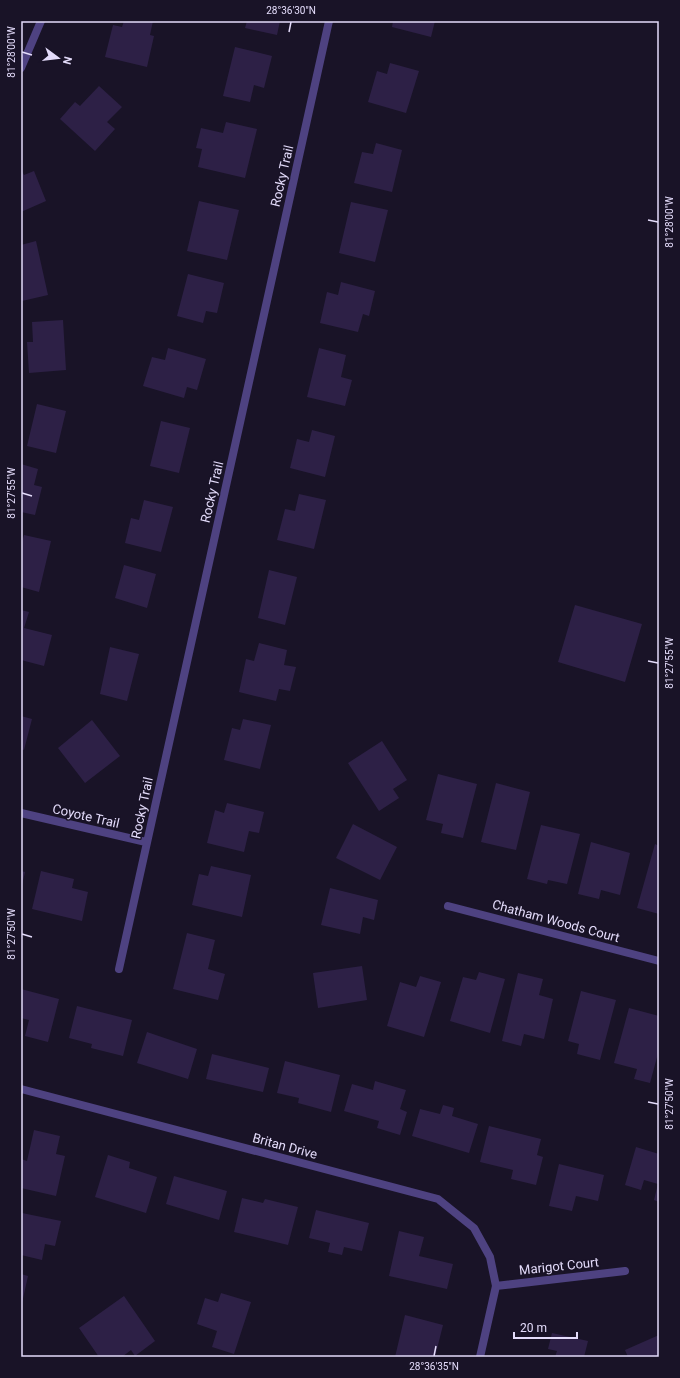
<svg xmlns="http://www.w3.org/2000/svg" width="680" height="1378" viewBox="0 0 680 1378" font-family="Roboto,sans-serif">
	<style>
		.building { fill: #2d2046 }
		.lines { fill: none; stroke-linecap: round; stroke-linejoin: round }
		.street { stroke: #4e4281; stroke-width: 8 }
		.ticks { fill: none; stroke: #e4dcfb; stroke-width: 1.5 }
		.labels { text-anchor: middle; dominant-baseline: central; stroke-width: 3; stroke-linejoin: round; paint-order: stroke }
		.street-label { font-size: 13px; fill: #e4dcfb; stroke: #191327 }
		.neatline { fill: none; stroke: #e4dcfb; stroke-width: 1.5 }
		.ticks-label { font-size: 10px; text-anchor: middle; fill: #e4dcfb }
	</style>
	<rect width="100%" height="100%" fill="#191327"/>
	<path class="building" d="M124,21H153L150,35L154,36L147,67L105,57L113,25L122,27Z
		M247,21H280L277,35L245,28Z
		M393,21H435L431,37L392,27Z
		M235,47L272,56L264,88L254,85L250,102L223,96Z
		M390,63L419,71L406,113L368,102L377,71L387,74Z
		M99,86L122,107L107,122L115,129L95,151L60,119L75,102L80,106Z
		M226,122L257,129L245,178L198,167L202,149L196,148L201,128L223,133Z
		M376,143L402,150L392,192L354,183L362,152L373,154Z
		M21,169L24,175L34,171L46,201L21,212Z
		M199,201L239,210L227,260L187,251Z
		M351,202L388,210L375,262L339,253Z
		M36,241L48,295L22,301L21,245Z
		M188,274L224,283L217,313L206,311L203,323L177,316Z
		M341,282L375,291L369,316L363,314L358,332L320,323L327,292L338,295Z
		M63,320L66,370L29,373L27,342H33L32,322Z
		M168,348L206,359L197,390L187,387L184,398L143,386L152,357L165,360Z
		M319,348L346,355L341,377L352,380L345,406L307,397Z
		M37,404L66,411L56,453L27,446Z
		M161,421L190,428L179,473L150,466Z
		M312,430L335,436L325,477L290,468L297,439L309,442Z
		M21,464L38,469L34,485L42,487L35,515L21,512Z
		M299,494L326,500L314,549L277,540L285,509L295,511Z
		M144,500L173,507L161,552L125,543L131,518L139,520Z
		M24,535L51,541L39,592L21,587V545Z
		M124,565L156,574L147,608L115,598Z
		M269,570L297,577L285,625L258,618Z
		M575,605L642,624L625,682L558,662Z
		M21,610L29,612L24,628L52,635L44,666L21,660Z
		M259,643L287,650L284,665L296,667L290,691L279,689L276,701L239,692L246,659L254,661Z
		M110,647L139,654L127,701L100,694Z
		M21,716L32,719L24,750L21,749Z
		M243,719L271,725L260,769L224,760L232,728L240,730Z
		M92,720L120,756L85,783L58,748Z
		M382,741L407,780L393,789L399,798L379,811L348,763Z
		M438,774L477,784L463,838L441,833L443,824L426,820Z
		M496,783L530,792L516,850L481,842Z
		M227,803L264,812L259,833L249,831L244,852L207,843L215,810L224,813Z
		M353,824L397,847L380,880L336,858Z
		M541,825L580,834L567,884L548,880L547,884L527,879Z
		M591,842L630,853L620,895L601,890L599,899L578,894Z
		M655,844L659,846V914L637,908Z
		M211,866L251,875L242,917L192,905L199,874L208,876Z
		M21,871L25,872L22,885H21Z
		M41,871L74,879L72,888L88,892L82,921L32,909Z
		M330,888L378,900L374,920L363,917L360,934L321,925Z
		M187,933L215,940L208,969L225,974L218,1000L173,989Z
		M362,966L367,1000L318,1008L313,973Z
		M479,972L505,979L490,1033L450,1021L463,977L476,980Z
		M518,973L543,979L539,995L553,999L544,1039L524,1034L521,1046L502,1041Z
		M420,976L441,982L424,1037L387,1026L400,982L416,987Z
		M21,989L59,999L48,1042L25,1036L29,1020L21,1018Z
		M581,991L616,1000L600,1060L577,1054L579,1044L568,1041Z
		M77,1006L132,1020L123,1056L91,1048L92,1044L69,1038Z
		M629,1008L659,1016V1050L650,1083L634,1079L637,1069L614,1063Z
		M147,1032L197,1049L188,1079L137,1063Z
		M212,1054L269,1068L263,1092L206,1079Z
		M285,1061L340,1075L331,1112L298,1103L299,1098L277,1093Z
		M375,1081L406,1090L400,1109L407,1112L400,1135L377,1128L379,1121L344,1111L352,1084L373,1090Z
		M443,1105L454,1108L452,1116L478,1124L469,1153L412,1136L420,1109L440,1114Z
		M489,1126L541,1139L537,1155L543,1157L536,1185L511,1179L513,1170L480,1162Z
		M34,1130L60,1136L56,1154L65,1156L56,1196L21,1188V1159L27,1161Z
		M636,1147L659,1154V1202L654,1200L658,1184L644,1180L641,1190L625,1185Z
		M108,1155L130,1162L129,1168L157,1177L146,1213L95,1197Z
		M559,1164L604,1175L598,1201L576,1196L572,1211L549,1206Z
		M174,1176L227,1191L219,1220L166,1204Z
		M242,1198L263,1203L265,1199L298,1207L288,1245L234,1232Z
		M316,1210L369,1223L362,1251L344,1247L342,1255L328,1252L330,1243L309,1238Z
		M22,1213L61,1221L55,1246L45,1244L42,1260L21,1255V1218Z
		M399,1231L424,1237L419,1256L453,1264L447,1289L389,1276Z
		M21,1274L28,1276L22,1303H21Z
		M221,1293L251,1302L234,1354L212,1347L217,1331L197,1324L205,1298L218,1302Z
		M124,1296L155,1341L135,1356L131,1350L122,1357H99L79,1328Z
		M405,1315L443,1325L435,1357H395Z
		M552,1333L588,1341L584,1357H555L557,1351L548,1349Z
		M659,1335V1357H628L625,1350Z"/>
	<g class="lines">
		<path class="street" d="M21,68L41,21
			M21,813L146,842
			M448,906L659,961
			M119,969L329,21
			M21,1089L438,1199L474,1228L490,1257L496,1286L480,1357
			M496,1286L625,1271"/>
	</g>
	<path class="ticks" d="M289,32L291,22M22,52L32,55M648,220L658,222M22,493L32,496M648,661L658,663M22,934L32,937M648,1102L658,1104M434,1356L436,1346"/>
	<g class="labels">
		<g class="street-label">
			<text transform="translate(282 176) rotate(-77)">Rocky Trail</text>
			<text transform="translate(212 492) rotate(-77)">Rocky Trail</text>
			<text transform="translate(142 808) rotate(-78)">Rocky Trail</text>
			<text transform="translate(86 816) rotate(13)">Coyote Trail</text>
			<text transform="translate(556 921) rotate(15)">Chatham Woods Court</text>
			<text transform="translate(285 1146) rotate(15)">Britan Drive</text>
			<text transform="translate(559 1266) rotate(-6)">Marigot Court</text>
		</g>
	</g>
	<rect width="680" height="1378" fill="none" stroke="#191327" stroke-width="44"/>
	<g transform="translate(58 58) rotate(105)" stroke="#191327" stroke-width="3" paint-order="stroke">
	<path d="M0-3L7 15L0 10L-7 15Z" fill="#e4dcfb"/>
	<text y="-6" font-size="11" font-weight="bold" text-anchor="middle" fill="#e4dcfb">N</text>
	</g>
	<path d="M514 1332v6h63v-6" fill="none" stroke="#e4dcfb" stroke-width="2"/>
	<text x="520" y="1332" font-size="12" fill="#e4dcfb" stroke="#191327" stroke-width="3" paint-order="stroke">20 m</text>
	<rect x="22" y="22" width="636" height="1334" class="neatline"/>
	<g class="ticks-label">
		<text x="291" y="14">28°36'30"N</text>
		<text transform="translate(11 52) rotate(-90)" y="4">81°28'00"W</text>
		<text transform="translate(669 222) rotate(-90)" y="4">81°28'00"W</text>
		<text transform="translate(11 493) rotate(-90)" y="4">81°27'55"W</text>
		<text transform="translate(669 663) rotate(-90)" y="4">81°27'55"W</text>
		<text transform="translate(11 934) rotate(-90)" y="4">81°27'50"W</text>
		<text transform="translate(669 1104) rotate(-90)" y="4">81°27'50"W</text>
		<text x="434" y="1370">28°36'35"N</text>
	</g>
</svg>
